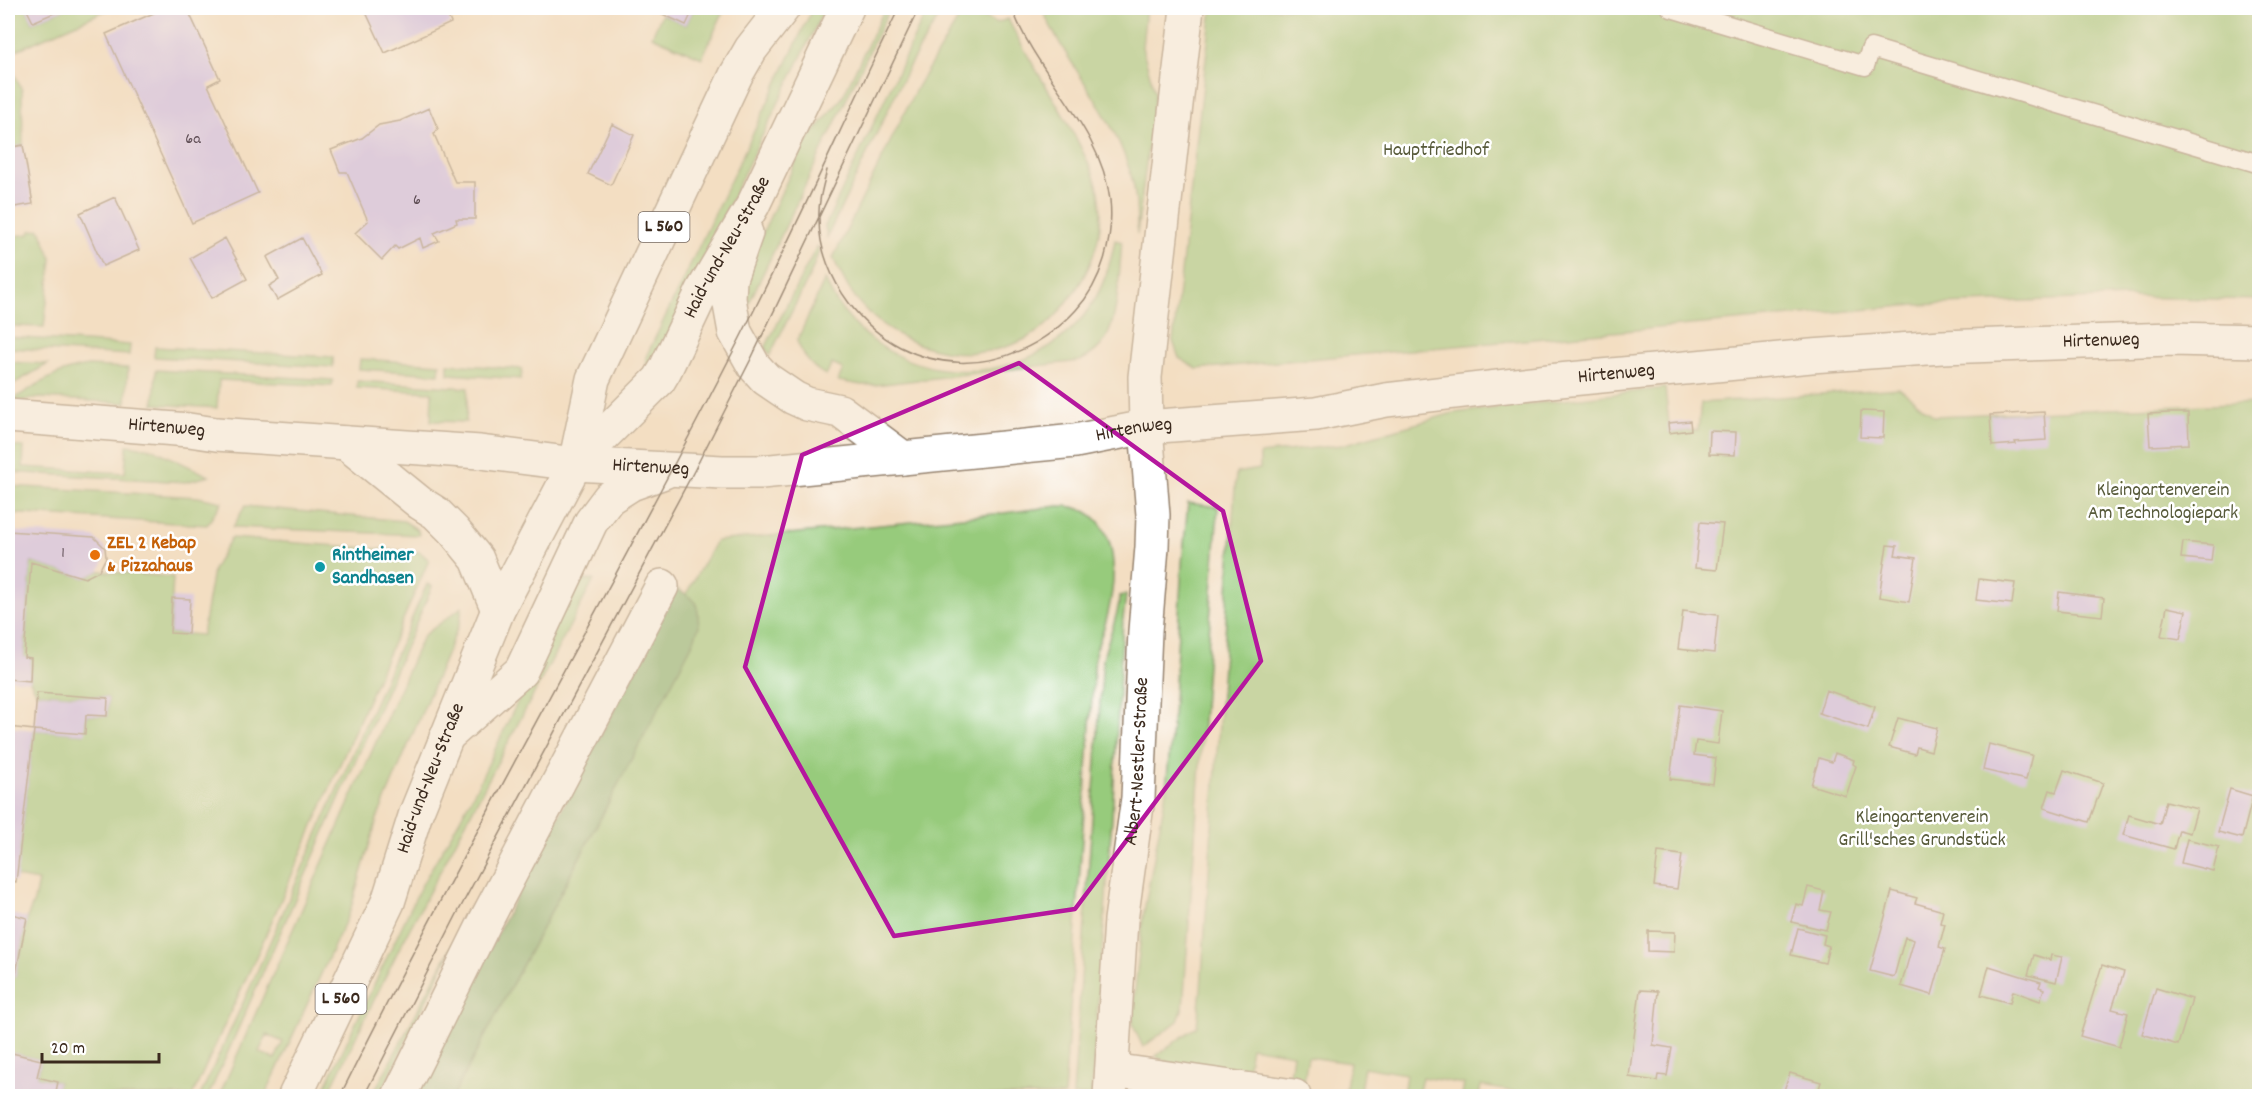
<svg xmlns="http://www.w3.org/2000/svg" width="2267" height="1104" viewBox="0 0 2267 1104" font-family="Dekko,sans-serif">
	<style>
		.green { fill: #97cb7c; stroke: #697a4d; stroke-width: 1.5; fill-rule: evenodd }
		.forest { fill: #79af6c; stroke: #5a6c45; stroke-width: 1.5 }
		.building { fill: #c6b6f7 }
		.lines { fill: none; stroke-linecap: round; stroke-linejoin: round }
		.service-casing { stroke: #978470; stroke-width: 21 }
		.minor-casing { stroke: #978470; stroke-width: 36 }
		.tertiary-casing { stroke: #978470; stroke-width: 36 }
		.primary-casing { stroke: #978470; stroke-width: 36 }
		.service { stroke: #fff; stroke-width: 18 }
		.minor { stroke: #fff; stroke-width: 33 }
		.tertiary { stroke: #fff; stroke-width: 33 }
		.primary { stroke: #fff; stroke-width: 33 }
		.tram { stroke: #3b2a1e; stroke-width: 1.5 }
		.marked { fill: none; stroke: #b5179e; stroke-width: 4.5; stroke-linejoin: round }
		.food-dot { fill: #e8710a; stroke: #fff; stroke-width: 2 }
		.culture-dot { fill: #0f9aa8; stroke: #fff; stroke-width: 2 }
		.labels { text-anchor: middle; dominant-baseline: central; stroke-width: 5; stroke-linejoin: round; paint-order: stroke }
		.number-label { font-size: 16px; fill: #5e4d54 }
		.shield { fill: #fff; stroke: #766a62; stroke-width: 1.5 }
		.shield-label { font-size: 18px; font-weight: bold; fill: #3b2a1e }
		.park-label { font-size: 20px; fill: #575a3a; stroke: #fff }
		.street-label { font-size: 20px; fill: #3b2a1e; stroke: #fff }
		.food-label { font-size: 20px; font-weight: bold; fill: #c56008; stroke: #fff; text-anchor: start }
		.culture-label { font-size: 20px; font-weight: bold; fill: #0d838f; stroke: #fff; text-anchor: start }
	</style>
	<rect width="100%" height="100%" fill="#fff"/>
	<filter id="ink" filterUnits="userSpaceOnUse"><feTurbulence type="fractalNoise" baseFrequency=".0167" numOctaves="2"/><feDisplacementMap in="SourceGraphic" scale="12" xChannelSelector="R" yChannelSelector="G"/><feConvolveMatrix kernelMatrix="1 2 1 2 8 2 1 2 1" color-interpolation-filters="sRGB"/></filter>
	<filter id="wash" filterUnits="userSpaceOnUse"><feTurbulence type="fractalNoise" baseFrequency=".008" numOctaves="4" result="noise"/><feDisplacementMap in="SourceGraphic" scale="24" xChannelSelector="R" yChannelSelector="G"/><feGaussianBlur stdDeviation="1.35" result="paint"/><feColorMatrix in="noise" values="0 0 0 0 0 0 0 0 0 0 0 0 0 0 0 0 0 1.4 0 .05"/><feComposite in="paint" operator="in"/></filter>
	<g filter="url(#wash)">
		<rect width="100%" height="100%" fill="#f3dec2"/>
		<path class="green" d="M8,8H26L33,22L66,8H111L8,54Z
			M694,8H725L702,58L652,36L662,14L686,25Z
			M813,8H825L743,175L656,363L646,364V357Z
			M885,8H890L748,305L745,291L755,249L797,159L809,138L842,98Z
			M928,8H944L909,66L827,237L825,226Z
			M965,8L996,23L1008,19C1030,64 1060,105 1082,150C1088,163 1096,177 1099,192C1105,227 1095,262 1075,291C1063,308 1052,323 1034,334C980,368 907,354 864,308C850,294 842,276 833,258L917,87Z
			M1042,8H1146L1142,47L1155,93L1137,234C1137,217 1137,200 1133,183C1118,117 1068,69 1042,8Z
			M1212,8H2259V300L2128,297L1916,305L1197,369L1179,358L1173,341Z
			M8,73H14L22,90L23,145L8,148Z
			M40,229L52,259L44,327L8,326V235V237L29,234L30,231Z
			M1115,240L1122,242C1119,269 1119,318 1105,340C1099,350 1090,356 1080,361L875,385H861L838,381L843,369L832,364L826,375C811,368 803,356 797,341L825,279C835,306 852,325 875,342C941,391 1047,376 1092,304C1104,285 1111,262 1115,240Z
			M817,246L819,251L811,273L770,355L765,348Z
			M8,337L130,345L129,355L8,348Z
			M155,347L333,357V367L154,357Z
			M360,359L440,364L439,374L359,369Z
			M8,362L48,364L8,387Z
			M448,364L522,369L521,379L448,374Z
			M88,366L128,368L126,403L41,398L8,402C37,386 53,371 88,366Z
			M156,370L333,380L332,386L219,380L217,408L154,404Z
			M357,381L468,388L466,422L431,421L432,392L357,388Z
			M1665,388L1670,433L1698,430L1701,403L1899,388L1934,416L2259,403V1096H1522L1523,1093L1481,1086L1479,1096H1462L1464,1084L1422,1077L1418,1096H1403L1406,1074L1364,1067L1359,1096L1345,1093L1350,1063L1308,1057L1303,1086L1289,1084L1293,1054L1251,1047L1246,1077C1228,1074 1166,1067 1156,1056L1197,1026L1201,990L1236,473L1260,469V454L1342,445L1453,413Z
			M127,445L153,449L209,476L186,482L8,472V446L24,447L23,467L125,473Z
			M8,486L198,497L222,502L207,525L8,513Z
			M1188,503L1218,507L1183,1008L1178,1021L1143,1047L1133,1025V1008L1143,917L1165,798L1173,717L1182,563Z
			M245,506L404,521L418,530L419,535L233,527Z
			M1058,506C1119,505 1118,570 1108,613C1105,627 1099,640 1095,654L1064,1096H453L607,806L697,604L686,594L716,541L1004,513Z
			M231,538L420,552L429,560L260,948L192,1096H55L58,1082L37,1077L41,1060L8,1052V976L15,977L27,918L34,901L38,881L16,877L34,730L84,734L86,715L107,716L108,698L37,693L30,681L31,659L24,657L31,562L85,578L99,571L173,577L170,633L202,635L213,570Z
			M575,580H594L399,949L327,1096H321L421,886L459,821L481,779Z
			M427,584L432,586L431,589L224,1061L208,1096H200L248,992Z
			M1126,595L1123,619L1112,818L1091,1096H1073L1103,659C1108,637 1118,618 1120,596Z
			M462,607L460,622L377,819L350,911L265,1096H219L423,636ZM267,1035L283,1042L275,1059L259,1052Z
			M471,910L379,1096H372Z"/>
		<path class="forest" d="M677,589L686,594L697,604L699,626L693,643L453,1096H416L466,993Z"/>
		<g id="blocks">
			<path class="building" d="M26,8H66L33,22Z
				M165,8H187L220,79L208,85L258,193L192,223L106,34Z
				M364,8H444L451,23L385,53Z
				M665,8H694L686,25L662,14Z
				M429,108L438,129L434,134L455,182H475V219H456L457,223L434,233L439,241L423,248L420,238L398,249L395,246L382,260L355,233L368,221L347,172H340L331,150L362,138L379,125L400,121Z
				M612,124L634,135L611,185L588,174Z
				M23,145L33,204L8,208V148Z
				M115,197L139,250L103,266L80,213Z
				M225,238L247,279L212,298L190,258Z
				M302,238L322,275L277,300L269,286L279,280L267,257Z
				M1861,411L1884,412L1883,438L1860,437Z
				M2044,412L2046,440L2015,442L2016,444L1992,446L1990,415Z
				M2169,413H2188L2189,444L2150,446L2148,414Z
				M1690,421L1691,430L1669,433L1668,423Z
				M1710,431L1736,432L1735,455L1709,454Z
				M1700,522L1723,524L1717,570L1695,568Z
				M8,531L94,537L105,548L106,557L99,571L85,578L31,562L24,657L31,658L30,681L8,679Z
				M2183,542L2213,545L2211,561L2181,558Z
				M1887,545L1897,546L1895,555L1916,558L1909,602L1879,597Z
				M1979,579L2015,583L2012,604L1976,600Z
				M2059,592L2104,598L2102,616L2057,611Z
				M172,598L190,599L188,634L170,633Z
				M2167,607L2186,611L2180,639L2161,636Z
				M1683,611L1718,615L1714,653L1678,649Z
				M1826,690L1875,707L1868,729L1819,713Z
				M37,693L108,698L107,716L86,715L85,734L34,730Z
				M1680,705L1722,711L1718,744L1696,741L1694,755L1716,758L1713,784L1670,779Z
				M1898,718L1937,728L1931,751L1917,747L1915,754L1889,747Z
				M8,727L34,730L16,882L8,881Z
				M1989,744L2032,755L2026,780L1983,770Z
				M1835,753L1854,760L1853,764L1856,766L1846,796L1811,785L1819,758L1832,762Z
				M2064,770L2103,783L2089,822L2044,808L2050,790L2056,792Z
				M2230,789L2253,796L2242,838L2218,832Z
				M2166,801L2197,809L2190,833L2179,830L2174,849L2123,835L2129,815L2160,824Z
				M2187,839L2219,847L2213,871L2181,863Z
				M1658,852L1682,855L1677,889L1654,886Z
				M1808,887L1824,891L1820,910L1831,912L1826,930L1791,922L1796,904L1803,906Z
				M1892,891L1917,898L1915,903L1943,911L1940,923L1945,924L1939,947L1945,949L1932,995L1901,986L1914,940L1905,937L1894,977L1870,971Z
				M8,913L27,918L15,978L8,976Z
				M1798,928L1825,935L1823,944L1829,946L1825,963L1791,955Z
				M1648,931L1675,932L1674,952L1648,951Z
				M2034,955L2050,960L2051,955L2062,957L2056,982L2028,975Z
				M2102,965L2124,972L2112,1009L2128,1013L2119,1047L2080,1036Z
				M1989,966L2041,982L2039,987L2044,989L2040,1001L2013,991L2010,1003L1981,995Z
				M2156,988L2192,999L2178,1045L2142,1034Z
				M1640,990L1658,991L1653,1045L1672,1048L1667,1076L1658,1075L1657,1081L1629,1077Z
				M8,1052L41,1060L37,1077L58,1082L55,1096H8Z
				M1790,1073L1821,1082L1817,1096H1782Z"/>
		</g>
	</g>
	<g filter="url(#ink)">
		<use href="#blocks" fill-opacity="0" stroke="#978470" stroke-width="1.5"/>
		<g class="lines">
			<defs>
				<path id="service" d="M1671,8L1865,66L1871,48L2260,164"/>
				<g id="minor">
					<path d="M1112,1070L1294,1096"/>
					<path d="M399,1096L485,922L662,586"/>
					<path id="s1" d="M1110,1096L1121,920L1138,798L1145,631L1152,547L1153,515L1146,427L1145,377L1187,8"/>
				</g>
				<g id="tertiary">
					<path d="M746,233L730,279L729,299L735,332L754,366L766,379L794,398L807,404L840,411L903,458"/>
					<path id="s2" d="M8,416L189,430L216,434L480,452L575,464L722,472H761L1075,441L1146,427L1316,414L1386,400L1549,381L1811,356L1942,347L2171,339L2260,341"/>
					<path d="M346,443L420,503L436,513L454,531L477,559L498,610"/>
					<path d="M446,737L521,671L591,522L609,498L631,484L664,472"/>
				</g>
				<g id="primary">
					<path id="s3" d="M575,464L659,380L665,370L703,290L753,205L847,8"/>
					<path id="s4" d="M295,1096L388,902L416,813L498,610L575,464L593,379L736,75L751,49L783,8"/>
				</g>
			</defs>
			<use href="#service" class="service-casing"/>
			<use href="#minor" class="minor-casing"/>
			<use href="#tertiary" class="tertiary-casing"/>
			<use href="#primary" class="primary-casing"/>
			<use href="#service" class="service"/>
			<use href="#minor" class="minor"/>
			<use href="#tertiary" class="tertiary"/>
			<use href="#primary" class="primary"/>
			<path class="tram" d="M827,170C823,186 818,202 819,219C819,249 831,279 849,303C908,381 1011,381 1076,310C1102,282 1114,238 1110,200C1101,126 1036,75 1012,8
				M340,1096C467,841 609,594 739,340C795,231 845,118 899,8
				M364,1096L456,916L694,471L751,359L919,8"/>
		</g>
	</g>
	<path d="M0 0H2267V1104H0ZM1019,363L1223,511L1261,661L1075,909L894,936L745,667L802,455Z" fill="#f3dec2" fill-opacity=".55" fill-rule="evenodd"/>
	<path class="marked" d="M1019,363L1223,511L1261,661L1075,909L894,936L745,667L802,455Z"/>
	<circle class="food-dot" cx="95" cy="555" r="6"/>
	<circle class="culture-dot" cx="320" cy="567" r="6"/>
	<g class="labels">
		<g class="number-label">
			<text x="193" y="139">6a</text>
			<text x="417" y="200">6</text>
			<text x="63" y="553">1</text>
		</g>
		<g class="shield">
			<rect x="638.5" y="212" width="51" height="30" rx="4.5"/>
			<rect x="315.5" y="984" width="51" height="30" rx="4.5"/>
		</g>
		<g class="shield-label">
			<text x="664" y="227">L 560</text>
			<text x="341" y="999">L 560</text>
		</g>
		<g class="park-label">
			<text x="1436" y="151">Hauptfriedhof</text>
			<text x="2163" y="491">Kleingartenverein<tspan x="2163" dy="23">Am Technologiepark</tspan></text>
			<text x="1922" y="818">Kleingartenverein<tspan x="1922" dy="23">Grill'sches Grundstück</tspan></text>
		</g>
		<g class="street-label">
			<text stroke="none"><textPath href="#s3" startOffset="268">Haid-und-Neu-Straße</textPath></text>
			<text stroke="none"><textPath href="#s2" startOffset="2103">Hirtenweg</textPath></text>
			<text stroke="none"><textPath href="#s2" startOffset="1617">Hirtenweg</textPath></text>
			<text stroke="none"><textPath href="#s2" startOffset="159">Hirtenweg</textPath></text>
			<text stroke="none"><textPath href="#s2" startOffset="1131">Hirtenweg</textPath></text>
			<text stroke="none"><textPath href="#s2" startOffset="645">Hirtenweg</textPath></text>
			<text stroke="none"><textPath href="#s1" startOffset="336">Albert-Nestler-Straße</textPath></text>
			<text stroke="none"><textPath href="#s4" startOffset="346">Haid-und-Neu-Straße</textPath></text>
		</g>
		<g class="food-label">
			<text x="107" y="544">ZEL 2 Kebap<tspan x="107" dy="23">&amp; Pizzahaus</tspan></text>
		</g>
		<g class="culture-label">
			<text x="332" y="556">Rintheimer<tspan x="332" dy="23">Sandhasen</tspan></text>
		</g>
	</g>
	<rect width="2267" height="1104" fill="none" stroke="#fff" stroke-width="30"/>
	<path d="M42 1053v9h117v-9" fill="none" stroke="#3b2a1e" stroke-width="3"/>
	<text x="51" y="1053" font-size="18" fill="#3b2a1e" stroke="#ffffff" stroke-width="4.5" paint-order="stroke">20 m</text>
</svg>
